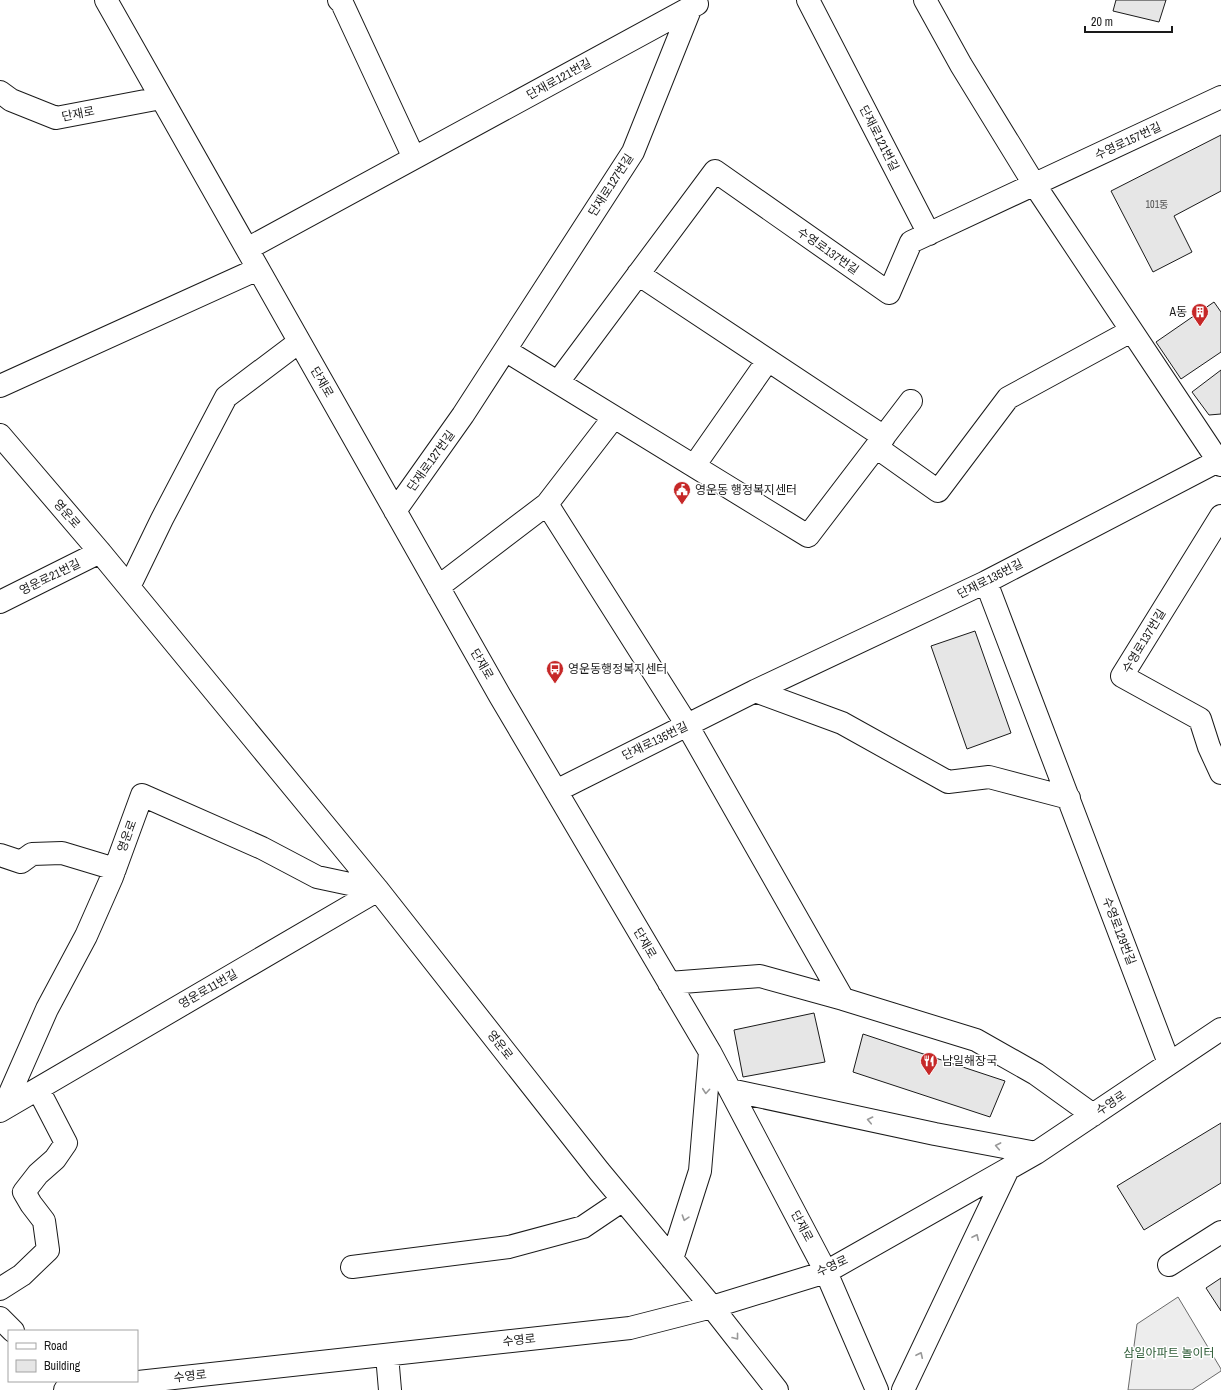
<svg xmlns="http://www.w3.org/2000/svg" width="1221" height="1390" viewBox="0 0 1221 1390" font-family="'Archivo Narrow','Noto Sans KR',sans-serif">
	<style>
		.built { fill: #ededed; stroke: #6a6a6a }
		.building { fill: #e6e6e6; stroke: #1a1a1a }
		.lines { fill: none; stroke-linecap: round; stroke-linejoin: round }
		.minor-casing { stroke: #1a1a1a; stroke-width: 24 }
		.minor { stroke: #fff; stroke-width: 22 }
		.oneway { stroke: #989898 }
		.labels { text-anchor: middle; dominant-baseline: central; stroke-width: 3; stroke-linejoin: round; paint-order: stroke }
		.number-label { font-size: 10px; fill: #4d4d4d }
		.street-label { font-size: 12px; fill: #1a1a1a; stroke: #fff }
		.poi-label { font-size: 12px; fill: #1a1a1a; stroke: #fff; text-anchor: start }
		.park-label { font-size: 12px; fill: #2b5a34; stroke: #fff }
	</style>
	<rect width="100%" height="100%" fill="#fff"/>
	<path class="built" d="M1178,1297L1221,1369V1371L1192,1390H1128L1137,1324Z"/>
	<path class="building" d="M1116,0H1166L1159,22L1113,11Z
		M1221,135V191L1174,216L1192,252L1153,272L1111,191Z
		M1214,302L1221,312V352L1181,379L1156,342Z
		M1221,370V414L1209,415L1192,392Z
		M975,631L1011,733L967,749L931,646Z
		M814,1013L825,1062L743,1077L734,1030Z
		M863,1034L1005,1081L990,1117L853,1072Z
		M1221,1123V1183L1144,1230L1117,1186Z
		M1221,1278V1311L1206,1288Z"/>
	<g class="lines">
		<defs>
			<path id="minor" d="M106,0L500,696L710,1052L826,1272L877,1390
				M339,0L342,3L414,158
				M808,0L929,234
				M925,0L961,65L1034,184L1221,465
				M0,92L11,100L56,118L161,98
				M247,249L697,4
				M638,274L884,437
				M505,350L808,536L911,401
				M558,382L715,171L889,293L911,242L1221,97
				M0,386L258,269
				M0,435L100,552L378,890L599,1171L712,1307L777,1390
				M876,447L938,491L1008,398L1131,331
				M694,466L768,360
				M547,504L687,725L843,999
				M395,511L463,415L633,152L691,7
				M1221,516L1122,676L1200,719L1209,747L1221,773
				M986,582L1169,1063
				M129,587L162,519L226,397L299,342
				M438,587L547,504L614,417
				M0,602L100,552
				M755,691L842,723L948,782L989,777L1069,798
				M556,791L755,691L986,582L1218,461L1221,458
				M0,855L21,862L32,854L62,853L115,869
				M669,983L760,976L843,999L976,1040L1036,1074L1093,1115
				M730,1090L935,1134L1036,1153
				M3,1109L47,1009L86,936L112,877L142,795L262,848L317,877L378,890
				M0,1111L378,890
				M672,1259L700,1171L710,1052
				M1169,1265L1221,1232
				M352,1267L509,1247L583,1227L623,1200
				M0,1289L22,1275L48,1250L44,1221L31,1204L24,1192L38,1174L55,1159L66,1143L38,1089
				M0,1318L13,1331
				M387,1355L390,1390
				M65,1390L630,1328L712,1307L826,1272L1036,1153L1221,1029
				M903,1390L1008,1169"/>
		</defs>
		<use href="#minor" class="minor-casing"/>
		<use href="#minor" class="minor"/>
	</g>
	<defs><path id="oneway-chevron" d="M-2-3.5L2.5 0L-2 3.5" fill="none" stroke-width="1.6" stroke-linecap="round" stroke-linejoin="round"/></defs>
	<g class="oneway">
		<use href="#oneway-chevron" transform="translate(706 1091) rotate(95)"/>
		<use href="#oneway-chevron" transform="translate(870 1120) rotate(-168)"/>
		<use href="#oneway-chevron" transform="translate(998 1146) rotate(-169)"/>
		<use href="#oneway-chevron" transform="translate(685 1218) rotate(108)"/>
		<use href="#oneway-chevron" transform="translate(976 1237) rotate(-65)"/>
		<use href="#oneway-chevron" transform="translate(736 1337) rotate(52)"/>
		<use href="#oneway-chevron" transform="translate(920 1355) rotate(-65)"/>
	</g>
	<defs>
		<symbol id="building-pin" viewBox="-11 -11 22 30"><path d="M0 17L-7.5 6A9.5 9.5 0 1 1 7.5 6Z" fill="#c62828" stroke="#fff"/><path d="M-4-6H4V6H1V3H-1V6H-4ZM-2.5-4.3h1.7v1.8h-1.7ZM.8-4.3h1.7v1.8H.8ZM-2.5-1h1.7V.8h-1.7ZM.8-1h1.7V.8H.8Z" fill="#fff"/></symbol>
		<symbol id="civic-pin" viewBox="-11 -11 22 30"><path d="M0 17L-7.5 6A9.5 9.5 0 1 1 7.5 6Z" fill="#c62828" stroke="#fff"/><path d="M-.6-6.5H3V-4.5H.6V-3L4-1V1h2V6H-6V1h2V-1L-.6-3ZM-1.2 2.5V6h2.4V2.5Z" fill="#fff"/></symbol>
		<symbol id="bus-pin" viewBox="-11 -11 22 30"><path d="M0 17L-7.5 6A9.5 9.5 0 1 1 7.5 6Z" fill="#c62828" stroke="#fff"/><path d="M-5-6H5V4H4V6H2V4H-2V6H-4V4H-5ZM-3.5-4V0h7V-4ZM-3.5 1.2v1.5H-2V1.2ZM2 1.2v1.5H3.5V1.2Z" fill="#fff"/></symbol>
		<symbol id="restaurant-pin" viewBox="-11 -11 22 30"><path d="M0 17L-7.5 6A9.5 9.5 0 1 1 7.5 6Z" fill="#c62828" stroke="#fff"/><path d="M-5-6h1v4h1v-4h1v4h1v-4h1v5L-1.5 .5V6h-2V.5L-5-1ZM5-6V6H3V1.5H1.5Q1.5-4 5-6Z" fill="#fff"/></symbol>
	</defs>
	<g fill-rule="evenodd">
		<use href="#building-pin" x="1190" y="302" width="20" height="27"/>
		<use href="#civic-pin" x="672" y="480" width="20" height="27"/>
		<use href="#bus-pin" x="545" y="659" width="20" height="27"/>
		<use href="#restaurant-pin" x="919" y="1051" width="20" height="27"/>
	</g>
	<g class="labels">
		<g class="number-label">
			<text x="1157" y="204">101동</text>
		</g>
		<g class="street-label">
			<text transform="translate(559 79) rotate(-29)">단재로121번길</text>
			<text transform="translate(78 114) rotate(-11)">단재로</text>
			<text transform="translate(879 138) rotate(63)">단재로121번길</text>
			<text transform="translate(1128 141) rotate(-25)">수영로157번길</text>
			<text transform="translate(611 185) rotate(-57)">단재로127번길</text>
			<text transform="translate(828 251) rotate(35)">수영로137번길</text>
			<text transform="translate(322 382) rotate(60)">단재로</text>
			<text transform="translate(431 461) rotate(-54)">단재로127번길</text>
			<text transform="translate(67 514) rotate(49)">영운로</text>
			<text transform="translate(50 577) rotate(-26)">영운로21번길</text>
			<text transform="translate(990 579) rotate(-27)">단재로135번길</text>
			<text transform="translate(1144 641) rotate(-59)">수영로137번길</text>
			<text transform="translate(482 664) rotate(60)">단재로</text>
			<text transform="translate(655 741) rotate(-26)">단재로135번길</text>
			<text transform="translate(127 836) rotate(-70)">영운로</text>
			<text transform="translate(1119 931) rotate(69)">수영로129번길</text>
			<text transform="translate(645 943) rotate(60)">단재로</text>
			<text transform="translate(208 989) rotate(-30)">영운로11번길</text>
			<text transform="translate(500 1045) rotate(52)">영운로</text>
			<text transform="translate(1111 1103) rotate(-34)">수영로</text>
			<text transform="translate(802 1226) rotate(62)">단재로</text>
			<text transform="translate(832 1266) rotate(-25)">수영로</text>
			<text transform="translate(519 1340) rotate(-6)">수영로</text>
			<text transform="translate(190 1376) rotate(-6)">수영로</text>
		</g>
		<g class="poi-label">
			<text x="1187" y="312" text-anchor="end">A동</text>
			<text x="695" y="490">영운동 행정복지센터</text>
			<text x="568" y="669">영운동행정복지센터</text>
			<text x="942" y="1061">남일해장국</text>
		</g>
		<g class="park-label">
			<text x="1169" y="1353">삼일아파트 놀이터</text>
		</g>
	</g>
	<rect x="8" y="1330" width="130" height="52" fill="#ffffff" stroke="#a3a3a3"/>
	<rect x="16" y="1343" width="20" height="6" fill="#ffffff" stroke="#a3a3a3"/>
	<text x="44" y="1350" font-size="12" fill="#1a1a1a">Road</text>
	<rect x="16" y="1360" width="20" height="12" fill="#e6e6e6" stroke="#a3a3a3"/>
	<text x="44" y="1370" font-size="12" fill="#1a1a1a">Building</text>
	<path d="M1085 26v6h87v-6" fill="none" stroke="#1a1a1a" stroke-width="2"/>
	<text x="1091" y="26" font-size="12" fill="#1a1a1a" stroke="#ffffff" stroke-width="3" paint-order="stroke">20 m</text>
</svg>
